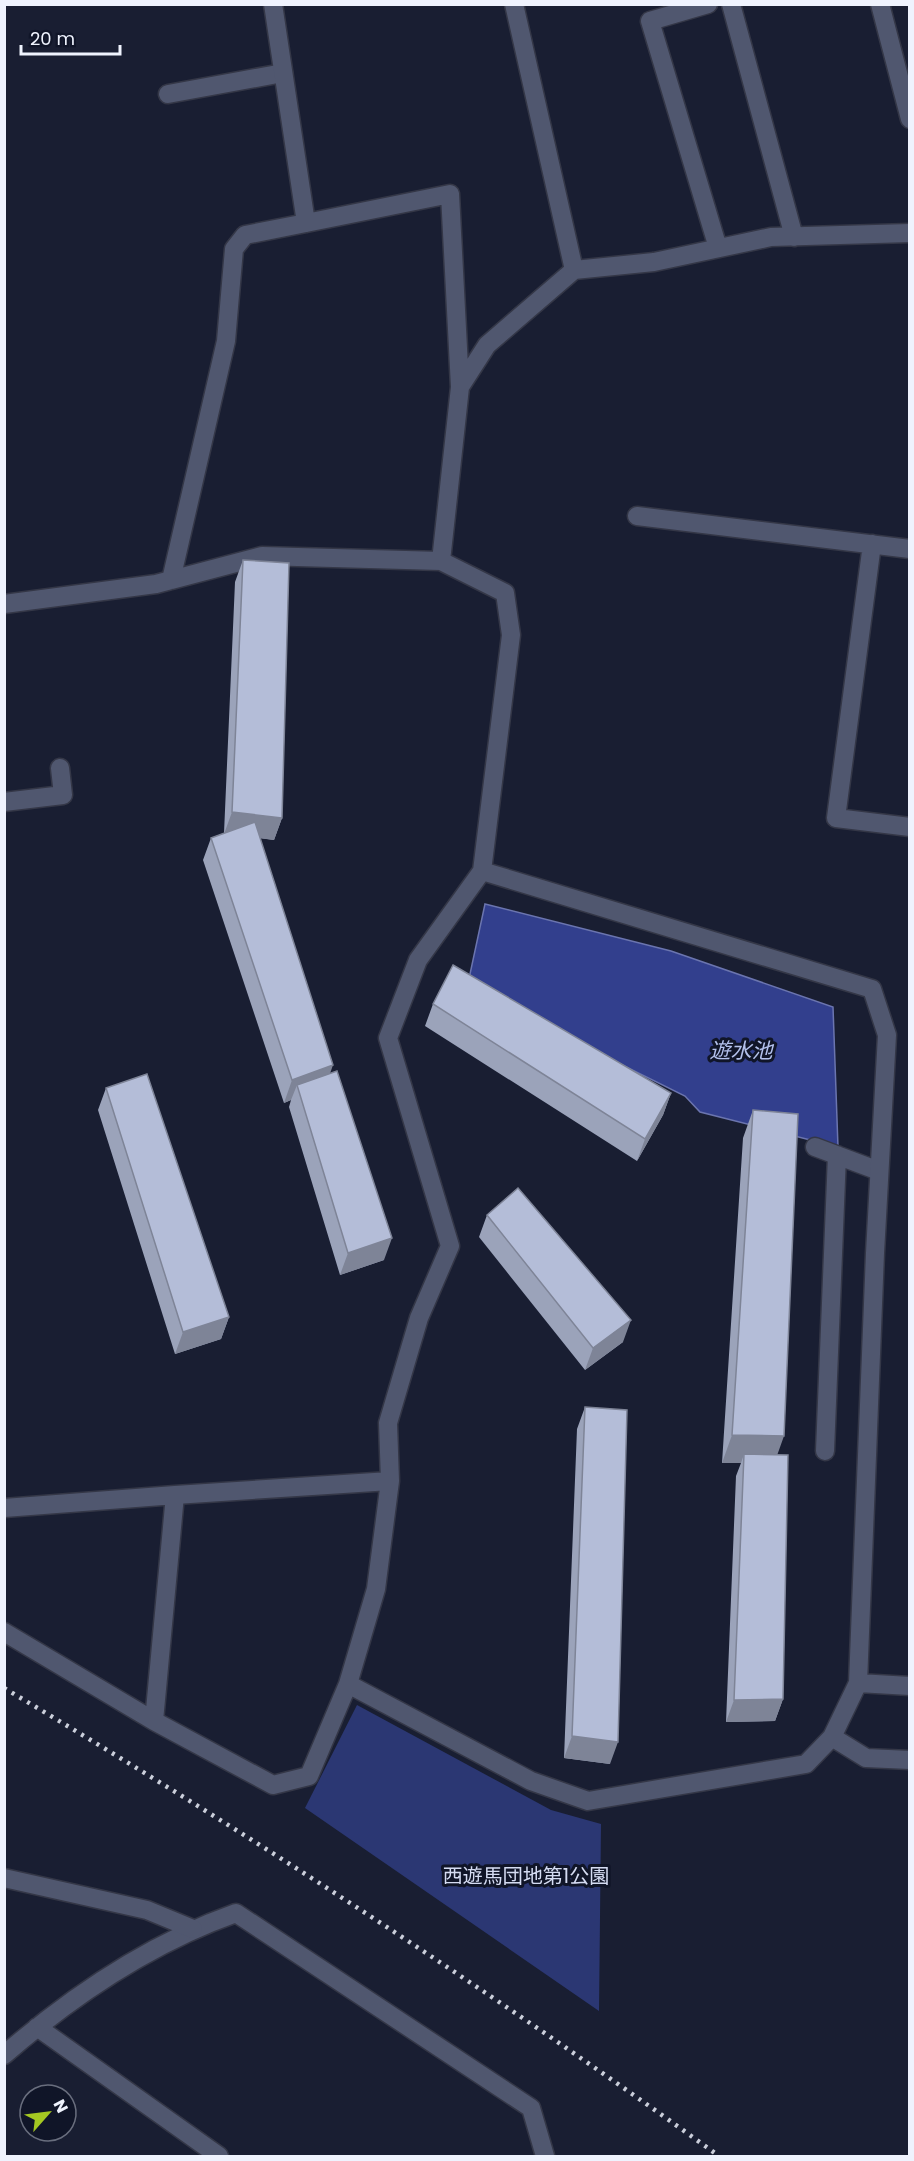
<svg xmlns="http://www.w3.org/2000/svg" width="914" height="2161" viewBox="0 0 914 2161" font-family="Poppins,'Noto Sans JP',sans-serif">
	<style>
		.green { fill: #2b3773 }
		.water { fill: #323f8d; stroke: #6b75af; stroke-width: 1.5 }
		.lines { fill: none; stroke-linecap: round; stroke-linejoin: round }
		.service-casing { stroke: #343747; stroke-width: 21 }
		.minor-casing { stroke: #343747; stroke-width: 21 }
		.service { stroke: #50576f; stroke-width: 18 }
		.minor { stroke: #50576f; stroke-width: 18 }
		.rail { stroke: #cbcfdb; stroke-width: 4.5; stroke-dasharray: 3 6; stroke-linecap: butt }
		.wall { fill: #9ba3ba }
		.shaded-wall { fill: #7e8497 }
		.building { fill: #b4bdd8; stroke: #7e8497; stroke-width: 1.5 }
		.labels { text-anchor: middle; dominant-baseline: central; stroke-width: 6; stroke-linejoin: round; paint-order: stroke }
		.park-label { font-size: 20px; fill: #d5dcf3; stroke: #101528 }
		.water-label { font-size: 21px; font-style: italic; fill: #b3c1ec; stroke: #101528 }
	</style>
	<rect width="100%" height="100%" fill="#191e32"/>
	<path class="green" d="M357,1705L551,1810L601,1824L599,2011L305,1808Z"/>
	<path class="water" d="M485,904L671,951L833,1007L838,1147L700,1112L685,1096L467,988Z"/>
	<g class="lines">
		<defs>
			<path id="service" d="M168,94L283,73
				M637,516L910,549
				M872,544L836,818L910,827
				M4,802L63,795L60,768
				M815,1147L879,1171
				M825,1451L837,1155
				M37,2027L219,2156
				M4,2055C72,1996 151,1943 236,1913L531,2108L545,2156"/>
			<path id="minor" d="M273,4L306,223L450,194L460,387
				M514,4L574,270
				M708,4L650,21L718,248
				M731,4L794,237
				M880,4L910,119
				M441,561L460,387L487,345L574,270L654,262L771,237L910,233
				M171,580L226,341L234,249L245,235L306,223
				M4,604L156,584L262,556L441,561L505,593L511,635L482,871L872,989L887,1035L875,1253L858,1683L832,1737L806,1764L588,1801L531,1781L348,1684L309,1776L273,1785L154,1721L4,1632
				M390,1481L388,1423L419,1318L450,1246L388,1038L418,960L482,871
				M175,1495L390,1481L376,1589L348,1684
				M4,1508L175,1495L154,1721
				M858,1683L910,1686
				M832,1737L866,1758L910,1760
				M4,1878L147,1910L193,1929"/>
		</defs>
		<use href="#service" class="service-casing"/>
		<use href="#minor" class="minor-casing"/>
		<use href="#service" class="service"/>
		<use href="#minor" class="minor"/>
		<path class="rail" d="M4,1688C250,1834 488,1989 719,2156"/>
	</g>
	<path class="wall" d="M243,560L282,818L274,840L260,838L330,1073L384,1260L340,1275L289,1107L291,1100L284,1103L203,860L211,838L224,833L235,582Z
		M433,1004L671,1093L663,1115L637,1161L425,1026Z
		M106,1088L229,1317L221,1339L175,1354L98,1110Z
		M753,1110L777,1455L783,1699L775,1721L726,1722L736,1476L741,1463H722L743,1138Z
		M487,1215L623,1342L585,1370L479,1237Z
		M585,1407L610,1764L564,1758L577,1429Z"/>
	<path class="shaded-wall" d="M232,812L282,818L274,840L224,834Z
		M333,1065L325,1088L297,1085L291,1100L284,1103L292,1080Z
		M671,1093L663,1115L637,1161L645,1139Z
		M392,1238L384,1260L340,1275L348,1253Z
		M229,1317L221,1339L175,1354L183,1332Z
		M631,1320L623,1342L585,1370L593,1348Z
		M732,1435L784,1436L774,1464L744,1454L741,1463H722Z
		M783,1699L775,1721L726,1722L734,1700Z
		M572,1736L618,1742L610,1764L564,1758Z"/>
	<path class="building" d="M243,560L289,563L282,818L232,812Z
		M255,822L333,1065L292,1080L211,838Z
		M453,965L671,1093L645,1139L433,1004Z
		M337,1071L392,1238L348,1253L297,1085Z
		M147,1074L229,1317L183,1332L106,1088Z
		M753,1110L798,1114L784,1436L732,1435Z
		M518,1188L631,1320L593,1348L487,1215Z
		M585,1407L627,1410L618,1742L572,1736Z
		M744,1454L788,1455L783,1699L734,1700Z"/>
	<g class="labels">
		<g class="park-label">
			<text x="526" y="1876">西遊馬団地第1公園</text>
		</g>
		<g class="water-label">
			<text x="741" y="1050">遊水池</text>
		</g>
	</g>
	<rect width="914" height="2161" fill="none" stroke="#eff3fe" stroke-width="12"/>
	<g transform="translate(48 2113) rotate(62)"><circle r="28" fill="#101528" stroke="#696e7e" stroke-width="1.5"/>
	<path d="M0-4.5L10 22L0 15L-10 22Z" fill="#a5c822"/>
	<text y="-9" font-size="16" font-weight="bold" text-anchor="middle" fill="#eff3fe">N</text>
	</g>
	<path d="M21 45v9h99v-9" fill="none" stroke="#eff3fe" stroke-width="3"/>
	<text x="30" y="45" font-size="18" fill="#eff3fe" stroke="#101528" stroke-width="4.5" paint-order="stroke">20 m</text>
</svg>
